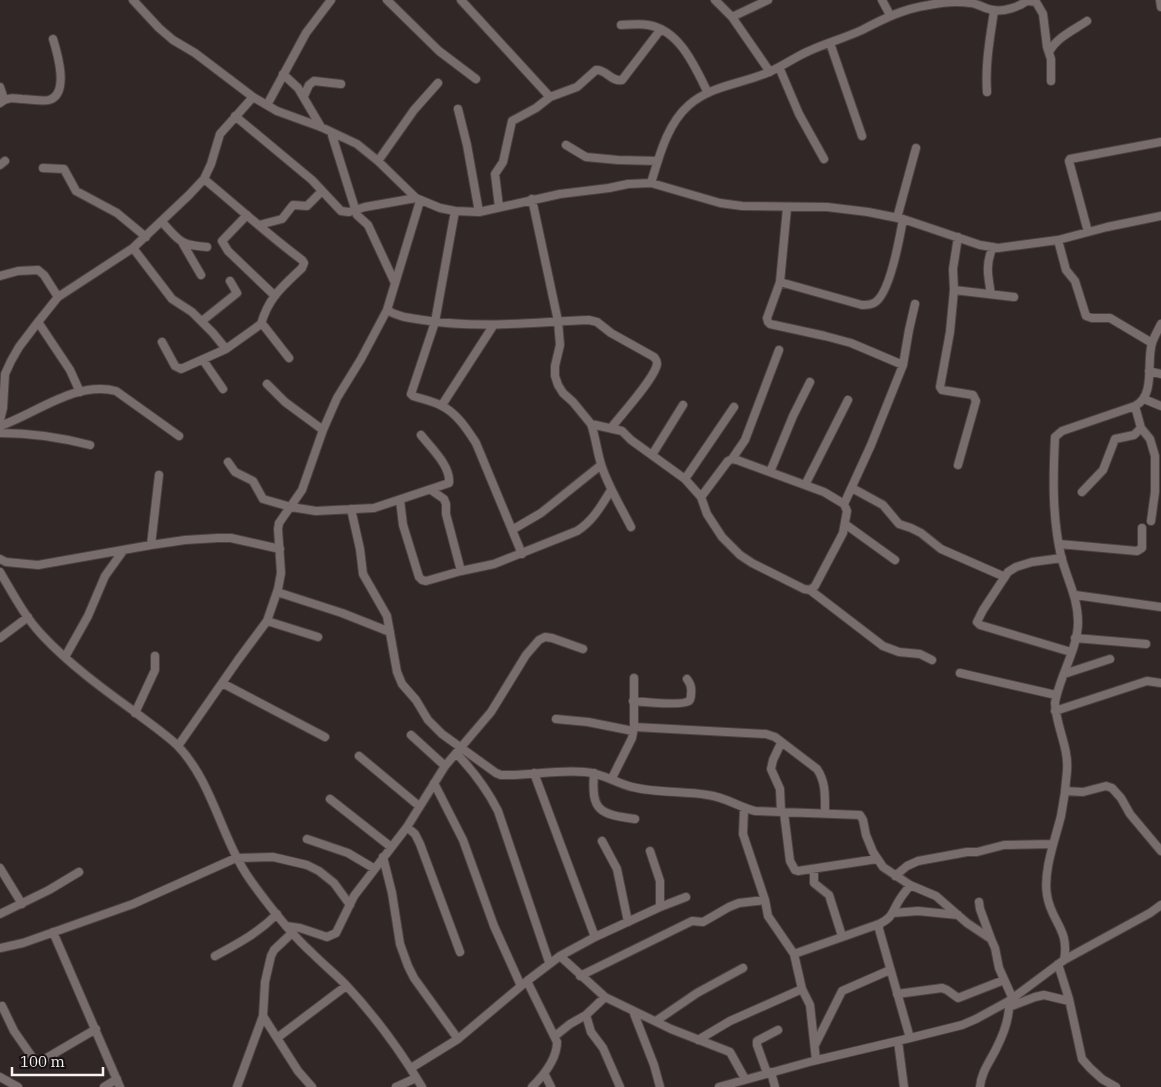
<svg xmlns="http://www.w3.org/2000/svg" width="1161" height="1087" viewBox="0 0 1161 1087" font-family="'IBM Plex Serif',serif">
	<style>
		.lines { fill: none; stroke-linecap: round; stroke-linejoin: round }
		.minor-casing { stroke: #4b4242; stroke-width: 10 }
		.minor { stroke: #796c6c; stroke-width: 8 }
	</style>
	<rect width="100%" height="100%" fill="#322727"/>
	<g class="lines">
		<defs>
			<path id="minor" d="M133,0L159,28L173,40L195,53L253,97L277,111L321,127L357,144L378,161L416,198L440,208L455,211L479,212L560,194L609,188L628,184L651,183L720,203L742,206L827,207L868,212L903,219L980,245L998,248L1058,240L1107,227L1161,216
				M387,0L439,51L476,79
				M461,0L550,97
				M715,0L732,17L770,72
				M882,0L890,15
				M1160,0L1161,7
				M1028,1L1036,2L1043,14L1047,47L1051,59V81
				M732,17L768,0
				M621,25C629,25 640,23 648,25C680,30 695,67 708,93
				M830,43L862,136
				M1049,52C1057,37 1074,30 1087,21
				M779,67L799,114L824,159
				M283,74L298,88L321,127
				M0,87L4,99
				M987,92C985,64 990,38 994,11
				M304,96L309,85L314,81L341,84
				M0,103C7,97 14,98 22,99C30,99 42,102 49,100C70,94 57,52 53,39
				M267,105L306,33L331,0
				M458,109L467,145L479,212
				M235,116L312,180L341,211L349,212L365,207L416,198
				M331,132L357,215L368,225L394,281
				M566,145L586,157L618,160L658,161
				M378,161L414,110L438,83
				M0,165L5,161
				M43,168L64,169L76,191L117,213L146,237
				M204,179C237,206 268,235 302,260L304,263L302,268C282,287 269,297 261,324
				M651,183C659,157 667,124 689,105C712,85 742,84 769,72C783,66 795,57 809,51C826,43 845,38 862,30C885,18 903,9 929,5C943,2 958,1 971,3C979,4 985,9 993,10C1004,12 1019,7 1028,0
				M532,199L558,321L560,345L555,366V376L558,385L563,393L573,402L591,424L622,431L631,440L685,479L701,497L707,514L722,537L740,555L752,563L804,589L810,590L815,586L843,533L847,511L844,504L824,492L737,460L732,459L728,461L701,497
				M499,207L495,174L503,162L512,121L536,108L550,97L577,87L596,70C606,69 611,82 622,80L661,29
				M787,208L780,282L767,318L768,322L770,324L825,336L851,343L903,365
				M455,211L435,322L411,394L413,396C422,399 432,401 440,405C456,412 467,429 476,443L522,554
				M247,215L222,241L228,251L275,296
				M897,218L916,148
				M162,222C180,241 179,245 207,247
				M259,225L282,219L293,205L307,206L322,191
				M1088,232L1069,161L1070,159L1161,142
				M1058,240L1066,270L1075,281L1086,316L1092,318H1110L1152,343
				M183,244L201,275
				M133,248L172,299L192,312L213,333L226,349
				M0,276L18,271L38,270L44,275L58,297
				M780,282L862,305C866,305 870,305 874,303C890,295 900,236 903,219
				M954,290L1014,297
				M991,294C988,276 985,264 993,247
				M387,310C398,317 410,318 423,320C479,329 534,322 589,320L597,322L611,333L654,357C657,361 657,360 657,364C655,378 621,415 611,428
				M202,321L237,293L230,281
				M38,322L70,370L80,392
				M162,342L175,366L181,369L226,349L261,324L264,326L289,358
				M203,360L223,389
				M1149,371L1161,374
				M267,384L285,402L323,430
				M1144,399L1161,406
				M442,405L493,326
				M1135,406L1141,428L1150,439L1155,456V492L1151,521
				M0,420L3,408L5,374L11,361L19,347L38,322L58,297L133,248L189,195L204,179L211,164L220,134L253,97
				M591,424C596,438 597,453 602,467C609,488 621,507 631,527
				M0,426C35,414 77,380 116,391L179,436
				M0,433C32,433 59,437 90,445
				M652,455L683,405
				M732,459L745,440L779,350
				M228,462L235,472L253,481L263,499L291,507L316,511L374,508L449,483C451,466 431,448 421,435
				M958,465L976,401L973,395L942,390L940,387L950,332L954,290L953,269L958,237
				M770,472L793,416L810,382
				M685,479L734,407
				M805,485L848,400
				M852,488L883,505L899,524L911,528L921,533L941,549L1005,577
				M431,490L444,499L446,504V514L461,571
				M1082,492L1103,470L1115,439L1134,435L1141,428
				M400,500L403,525L419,577L422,580L426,581L461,571L494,564L577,531C593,521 601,506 611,490
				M844,504L871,445L903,365L909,330L915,304
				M351,509L360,549L363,574L387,616L397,672L402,684L416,700L428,720L442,734L496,773L501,775C529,776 557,769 585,772C602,773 616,783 632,787C657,793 683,791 708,795C725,797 739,807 755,811L860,815L863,820L866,835L873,852L883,867L910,885L936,896L967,923L991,939L995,948L999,968L1012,997
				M845,524L895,560
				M512,530L541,513L601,465
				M1059,544L1137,551L1142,548V528
				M151,545L159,475
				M1062,558L1032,562L1016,567L1008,572L983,610L977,622L980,625L1071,652
				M0,559L6,562L38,565L151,545L185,540L218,538H231L280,549
				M0,572C13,594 25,617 42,635C69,664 103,689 135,712C149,723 164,733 177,745C213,782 221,839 251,881C269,906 289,932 312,953C323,964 334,973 345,984C374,1015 400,1050 422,1087
				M810,590L883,646L899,652L920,654L932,660
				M277,592L342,613L390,632
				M1075,595L1161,607
				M267,621L318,637
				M0,638L28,617
				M1075,638L1146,644
				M65,657L88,616L105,576L123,551
				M960,673L1056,695
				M1064,674L1110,659
				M222,683L325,737
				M633,701C643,702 682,706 689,701C691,699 691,697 691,694C692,688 691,684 687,679
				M1055,711L1147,681L1161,683
				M135,713L155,670V656
				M556,719L588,722L633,731
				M634,727L766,734L775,737L817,769C826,782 825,797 825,813
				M411,735L445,766
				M781,743L773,760L771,769L780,789L781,812
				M178,746L238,660L267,621L278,589L281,573L278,529L279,523L302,490L323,430L337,398L361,359L387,310L420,201
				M457,754C474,772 487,789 498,811L549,962
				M359,756L419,806
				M534,773L595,937
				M594,773C591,811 599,814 635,819
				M612,778L632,738L634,727V678
				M434,783L463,840L494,926L521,986
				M1065,791L1083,792L1106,786L1112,788L1121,798L1130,814L1161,851
				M330,799L391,847
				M744,809L743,834L765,900L768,916L794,954L802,989L810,1005L816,1060
				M784,813L790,861L795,870L798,871L877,859
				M407,827L415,834L420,844L460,952
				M307,839L348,853L375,869
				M602,841L617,869L628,922
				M650,851L660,881V907
				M383,857L392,893L400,944L408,966L414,978L458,1039
				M0,868L22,904
				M814,869V883L829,895L842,936
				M895,876L907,866L918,861L967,852H977L1004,845L1053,844
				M979,902L980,909L991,939
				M893,913L918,911L958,915
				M0,914L49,890L79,872
				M286,926L300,928L327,937L336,933L354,896L407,827L445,766L491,712L526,655L539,640L545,637L552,638L583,649
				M53,932L120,1087
				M0,948L23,943L133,904L236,858L273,857L307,865L319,871L334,883L350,905
				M794,954L879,924
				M215,956C239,943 258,933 277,914
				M560,956L605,997L671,1029L730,1052L745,1079
				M1064,960C1070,929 1051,922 1047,895C1043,871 1055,840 1061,816C1064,801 1066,786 1067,771C1069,747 1056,727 1055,703C1059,677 1078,649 1078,622C1078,598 1067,579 1061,556C1052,516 1053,477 1055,437L1062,431L1135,406C1156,395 1146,363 1152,343C1154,337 1158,330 1161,324
				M1058,964L1069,999L1082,1059L1090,1068L1102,1079L1116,1087
				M580,976L692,921L703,922L729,907L739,903L765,900
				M527,981L557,1042C557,1059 544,1075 532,1087
				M897,994L942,988L947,990L958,998L1004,980
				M2,1006L14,1031L35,1061L38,1063L96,1029
				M1009,1007L1035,997L1044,995L1069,1001
				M633,1011L654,1065L660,1087
				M586,1015L591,1032L603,1048L620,1087
				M263,1016L298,1071L312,1087
				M656,1021L697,993L743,968
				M555,1036L570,1024L586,1015L605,997
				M277,1038L346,986
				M910,1038L879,929V924C894,917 892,911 900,899C903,894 907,890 910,885
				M698,1040L730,1021L802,989
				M898,1041L904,1087
				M815,1045L842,991L890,970
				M411,1068L458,1039L527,981L560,956L595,937L660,907L686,897
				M771,1072L775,1087
				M767,1073L757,1045V1041L778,1030
				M545,1075L551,1087
				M0,1077L18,1087
				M104,1087L117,1079
				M237,1087L263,1016L265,982L271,956L274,950L292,933
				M396,1087L416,1078
				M719,1087L813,1061L910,1038L962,1025L976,1019L1009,1001L1064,960L1150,913L1161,905
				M980,1087C981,1072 991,1060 997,1047C1004,1033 1010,1016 1009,1001"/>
		</defs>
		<use href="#minor" class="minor-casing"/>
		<use href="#minor" class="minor"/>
	</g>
	<path d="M12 1067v8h91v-8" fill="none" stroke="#f9f2f2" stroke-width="2.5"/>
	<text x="20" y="1067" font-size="15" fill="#f9f2f2" stroke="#161211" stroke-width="4" paint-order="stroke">100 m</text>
</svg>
